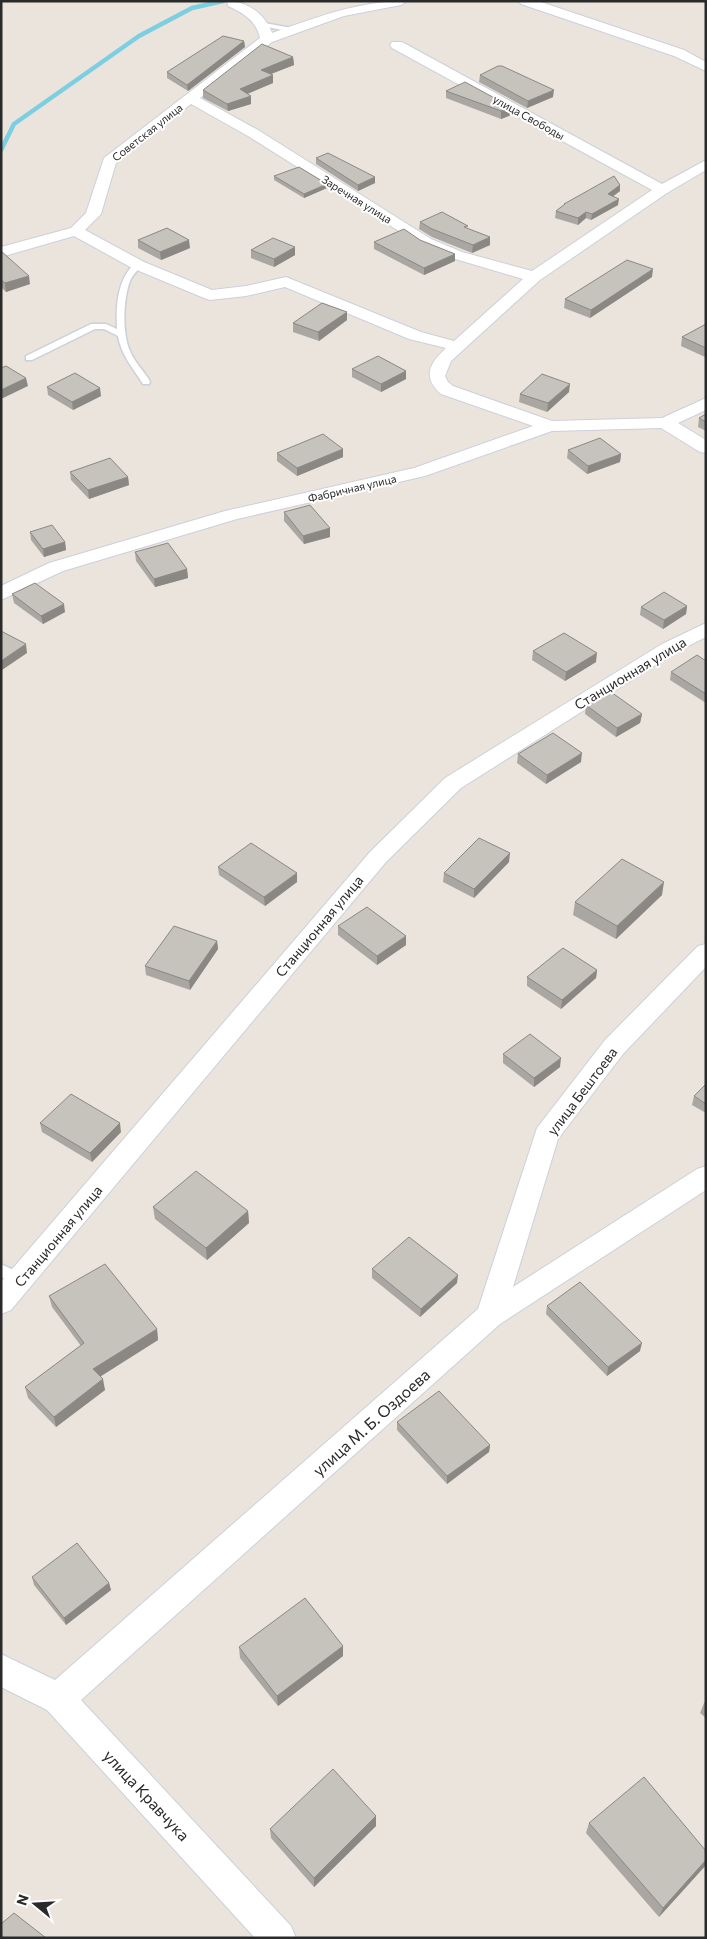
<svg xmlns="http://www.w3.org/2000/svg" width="707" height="1939" viewBox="0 0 707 1939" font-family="Commissioner,sans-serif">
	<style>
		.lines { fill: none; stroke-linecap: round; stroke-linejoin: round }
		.stream { stroke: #7ccee1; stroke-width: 4.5 }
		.lane-casing { stroke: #ccd0da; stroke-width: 3 }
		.street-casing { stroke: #ccd0da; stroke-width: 2 }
		.lane { fill: #fff; fill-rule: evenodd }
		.street { fill: #fff; fill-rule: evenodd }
		.wall { fill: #aaa7a2 }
		.shaded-wall { fill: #8b8884 }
		.building { fill: #c6c2bc; stroke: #8b8884 }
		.labels { text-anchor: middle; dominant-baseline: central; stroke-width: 4; stroke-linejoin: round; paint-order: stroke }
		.far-street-label { font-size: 11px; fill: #2a2a2a; stroke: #fff }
		.street-label { font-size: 14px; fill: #2a2a2a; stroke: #fff }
		.near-street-label { font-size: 16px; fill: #2a2a2a; stroke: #fff }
	</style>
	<rect width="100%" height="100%" fill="#eae4dd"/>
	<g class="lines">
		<path class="stream" d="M1,150L14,124L139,36L192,8L223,1"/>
		<defs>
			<path id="lane" d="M264,23L292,28L295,30L292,32L262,26L261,25Z
				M135,263L142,265C138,270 133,274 130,281C123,300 122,333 130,351C134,361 142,369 148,378L150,382L149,384H143C133,368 121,355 118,336L104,329H95L32,360H26V356L91,324H106L117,329C116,306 117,280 135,263Z
				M1,1264L26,1276L28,1280L26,1284L21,1286L1,1277Z"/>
			<path id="street" d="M227,1C247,1 265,14 272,33C318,17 358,1 407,1L401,5L344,16L272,42L200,98L258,130L431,239L462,252L532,271L652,190L392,48L390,45L392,42H402L662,184L706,160V170L667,193L540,280L451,361L445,376L448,382L453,386L552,421L662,418L706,398V410L678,423L706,440V453L700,452L661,428L552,431L425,476L237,519L63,571L1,600V586L49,563L225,511L414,468L533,426L441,394C422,377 429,364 446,348L409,339L285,287L246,296L210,300L204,298L132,268L74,236L1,257V247L71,228L86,213L104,158L260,38C256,20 243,13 228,6ZM191,104L248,136L421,245L452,258L523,279L454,341L421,332L286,277L246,286L212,290L144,262L85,230L101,214L116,163Z
				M519,1H538L684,50L706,62V71L674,56L521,4Z
				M706,623V637L676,652L461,788L386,862L11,1310L1,1314V1282L370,852L445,778L662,644Z
				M706,944V967L623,1054L558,1139L513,1287L697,1169L706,1166V1190L500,1324L81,1700L291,1926L296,1938H255L47,1710L1,1687V1654L55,1680L478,1309L537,1128L605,1040L698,946Z"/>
		</defs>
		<use href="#lane" class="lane-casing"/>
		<use href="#street" class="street-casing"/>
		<use href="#lane" class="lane"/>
		<use href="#street" class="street"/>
	</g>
	<path class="wall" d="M244,41L245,47L188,91L167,78V72Z
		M293,57L294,65L270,74L273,83L247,94L251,96V104L228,111L203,98V90Z
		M480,75L553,97L527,108L479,82Z
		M446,91L511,107V115L501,119L446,98Z
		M316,158L375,177V183L358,191L316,164Z
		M274,176L327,184V188L304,198L274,180Z
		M620,185V191L613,196L618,205L591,220L586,218L578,225L555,218L556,211L564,205V204Z
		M420,222L468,229L490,245L472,253L432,237L419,229Z
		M138,240L190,248L161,260L138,248Z
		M374,242L455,261L424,275L374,249Z
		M251,250L295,255L274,267L251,258Z
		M1,251L30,284L6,292L1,287Z
		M652,277L590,318L564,308L565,299Z
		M347,320L319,341L293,332V323Z
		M706,324V356L705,357L681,346L682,337Z
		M352,369L406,371V379L381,392L352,377Z
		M47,387L101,396L73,410L48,395Z
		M569,392L547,412L519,402L520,394Z
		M706,414V431L698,427L699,418Z
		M568,450L621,454L620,462L587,474L567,458Z
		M277,453L343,457L297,476L277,461Z
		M70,472L128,477L129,485L89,499L71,480Z
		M284,512L330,537L304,544L284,521Z
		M30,532L65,542L66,550L44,557L31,540Z
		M135,552L187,569L188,578L155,587L136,561Z
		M12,594L65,612L43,624L14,603Z
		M687,606L686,614L663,629L640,615L641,607Z
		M533,651L596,662L565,681L532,660Z
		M706,661V703L670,680L671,672Z
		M586,705L642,714L640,723L616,737L585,714Z
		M518,754L581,762L546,784L517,763Z
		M509,862L474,898L443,882L444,873Z
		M218,867L297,873V882L265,906L219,875Z
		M662,895L616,939L573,915L575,902Z
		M338,926L406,945L377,965L338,935Z
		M217,941L218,949L190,990L146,975L145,966Z
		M597,970L596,978L561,1009L527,986V977Z
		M503,1054L560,1067L534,1087L503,1063Z
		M706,1084V1113L692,1105L694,1096Z
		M40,1123L121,1132L92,1162L42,1132Z
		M153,1207L248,1211L249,1223L207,1260L155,1219Z
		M372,1269L457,1283L420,1317L372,1278Z
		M49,1296L157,1329L158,1340L100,1376L105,1390L56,1427L28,1398L25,1387L81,1346L52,1307Z
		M547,1306L640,1351L607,1376L546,1314Z
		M397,1422L490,1445L489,1452L447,1484L397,1430Z
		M32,1577L109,1583L111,1590L66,1625L34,1585Z
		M239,1647L343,1656L278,1706L240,1658Z
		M706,1701V1718L700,1713L704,1703Z
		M376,1816V1826L314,1887L271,1838L270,1829Z
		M589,1823L706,1851V1865L659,1917L586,1833Z"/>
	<path class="shaded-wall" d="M244,41L245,47L188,91L187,85Z
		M293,57L294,65L261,78V70Z
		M273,75V83L240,97V89Z
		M554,90L553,97L527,108L528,101Z
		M251,96V104L228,111L227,104Z
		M511,107V115L501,119V111Z
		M375,177V183L358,191V185Z
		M327,184V188L304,198V194Z
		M620,185V191L607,201L608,194Z
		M619,199L618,205L591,220L592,214Z
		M586,212V218L578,225V218Z
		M490,237V245L472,253L473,245Z
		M189,240L190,248L161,260L160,252Z
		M295,247V255L274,267V259Z
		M455,254V261L424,275V268Z
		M653,269L652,277L590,318L591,310Z
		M29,276L30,284L6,292L5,283Z
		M347,312V320L319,341L318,332Z
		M406,371V379L381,392V384Z
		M26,378L28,386L1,399V390Z
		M570,384L569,392L547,412L548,403Z
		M100,388L101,396L73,410L72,402Z
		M343,449V457L297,476V468Z
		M621,454L620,462L587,474L588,466Z
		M128,477L129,485L89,499L88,490Z
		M330,528V537L304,544L303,536Z
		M65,542L66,550L44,557L43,549Z
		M187,569L188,578L155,587L154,579Z
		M64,604L65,612L43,624L41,616Z
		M687,606L686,614L663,629L664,620Z
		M26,644L27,653L2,670L1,661Z
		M597,653L596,662L565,681L566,672Z
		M642,714L640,723L616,737L617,728Z
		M582,753L581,762L546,784L547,775Z
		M510,853L509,862L474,898V889Z
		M297,873V882L265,906L264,897Z
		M664,882L662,895L616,939L617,926Z
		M406,936V945L377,965V956Z
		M217,941L218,949L190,990L189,981Z
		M597,970L596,978L561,1009L562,1000Z
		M561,1058L560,1067L534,1087V1078Z
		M120,1123L121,1132L92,1162L90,1153Z
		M248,1211L249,1223L207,1260L206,1248Z
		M458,1275L457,1283L420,1317L421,1309Z
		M157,1329L158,1340L95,1380L93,1369Z
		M642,1343L640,1351L607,1376L608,1367Z
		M103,1379L105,1390L56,1427L54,1417Z
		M490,1445L489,1452L447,1484V1476Z
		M109,1583L111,1590L66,1625L64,1618Z
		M343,1646V1656L278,1706L277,1696Z
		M376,1816V1826L314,1887V1878Z
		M706,1860V1865L659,1917L663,1908Z"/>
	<path class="building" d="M223,36L244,41L187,85L167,72Z
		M262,44L293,57L261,70L273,75L240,89L251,96L227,104L203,90Z
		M498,66H502L554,90L528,101L480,75Z
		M465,82L511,107L501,111L446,91Z
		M328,153L375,177L358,185L316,158Z
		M299,167L327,184L304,194L274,176Z
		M614,176L620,185L608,194L619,199L592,214L586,212L578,218L556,211L565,204H564Z
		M442,212L468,226L464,227L490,237L473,245L432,229L420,222Z
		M167,228L189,240L160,252L138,240Z
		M404,229L420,240L455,254L424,268L374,242Z
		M273,238L295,247L274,259L251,250Z
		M1,251L29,276L5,283L1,280Z
		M627,260L653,269L591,310L565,299Z
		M322,303L347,312L318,332L293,323Z
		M706,324V348L682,337Z
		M378,356L406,371L381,384L352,369Z
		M6,366L26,378L1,390V368Z
		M75,373L100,388L72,402L47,387Z
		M542,374L570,384L548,403L520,394Z
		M706,414V422L699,418Z
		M323,434L343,449L297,468L277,453Z
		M600,438L621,454L588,466L568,450Z
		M110,458L128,477L88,490L70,472Z
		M310,505L330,528L303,536L284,512Z
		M52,525L65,542L43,549L30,532Z
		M168,543L187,569L154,579L135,552Z
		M35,583L64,604L41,616L12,594Z
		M664,592L687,606L664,620L641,607Z
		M1,631L26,644L1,661Z
		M564,633L597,653L566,672L533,651Z
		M697,655L706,661V694L671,672Z
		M611,692L642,714L617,728L586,705Z
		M553,733L582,753L547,775L518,754Z
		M479,838L510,853L474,889L444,873Z
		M251,843L297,873L264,897L218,867Z
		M622,859L664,882L617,926L575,902Z
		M367,907L406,936L377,956L338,926Z
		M174,926L217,941L189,981L145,966Z
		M563,948L597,970L562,1000L527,977Z
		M530,1034L561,1058L534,1078L503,1054Z
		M706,1084V1104L694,1096Z
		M71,1094L120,1123L90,1153L40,1123Z
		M196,1171L248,1211L206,1248L153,1207Z
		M409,1237L458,1275L421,1309L372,1269Z
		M105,1264L157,1329L93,1369L103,1379L54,1417L25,1387L84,1343L49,1296Z
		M580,1282L642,1343L608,1367L547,1306Z
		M439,1391L490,1445L447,1476L397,1422Z
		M77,1543L109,1583L64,1618L32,1577Z
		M305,1598L343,1646L277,1696L239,1647Z
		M333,1769L376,1816L314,1878L270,1829Z
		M644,1777L706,1851V1860L663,1908L589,1823Z
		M14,1913L46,1938H1V1924Z"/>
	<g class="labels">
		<g class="far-street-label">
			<text transform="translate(529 117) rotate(29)">улица Свободы</text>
			<text transform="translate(147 132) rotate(-38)">Советская улица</text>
			<text transform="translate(357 199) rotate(32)">Заречная улица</text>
			<text transform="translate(352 488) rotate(-13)">Фабричная улица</text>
		</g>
		<g class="street-label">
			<text transform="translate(630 673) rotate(-31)">Станционная улица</text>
			<text transform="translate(319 926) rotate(-50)">Станционная улица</text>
			<text transform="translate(582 1091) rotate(-53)">улица Бештоева</text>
			<text transform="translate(58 1236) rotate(-50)">Станционная улица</text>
		</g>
		<g class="near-street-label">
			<text transform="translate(371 1422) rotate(-42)">улица М. Б. Оздоева</text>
			<text transform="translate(147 1795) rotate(47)">улица Кравчука</text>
		</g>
	</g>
	<rect width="707" height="1939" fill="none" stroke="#2a2a2a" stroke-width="5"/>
	<g transform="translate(35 1904) rotate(288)" stroke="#ffffff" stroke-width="4" paint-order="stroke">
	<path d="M0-4L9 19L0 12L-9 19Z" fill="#2a2a2a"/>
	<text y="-8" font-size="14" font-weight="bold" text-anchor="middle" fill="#2a2a2a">N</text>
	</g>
</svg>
